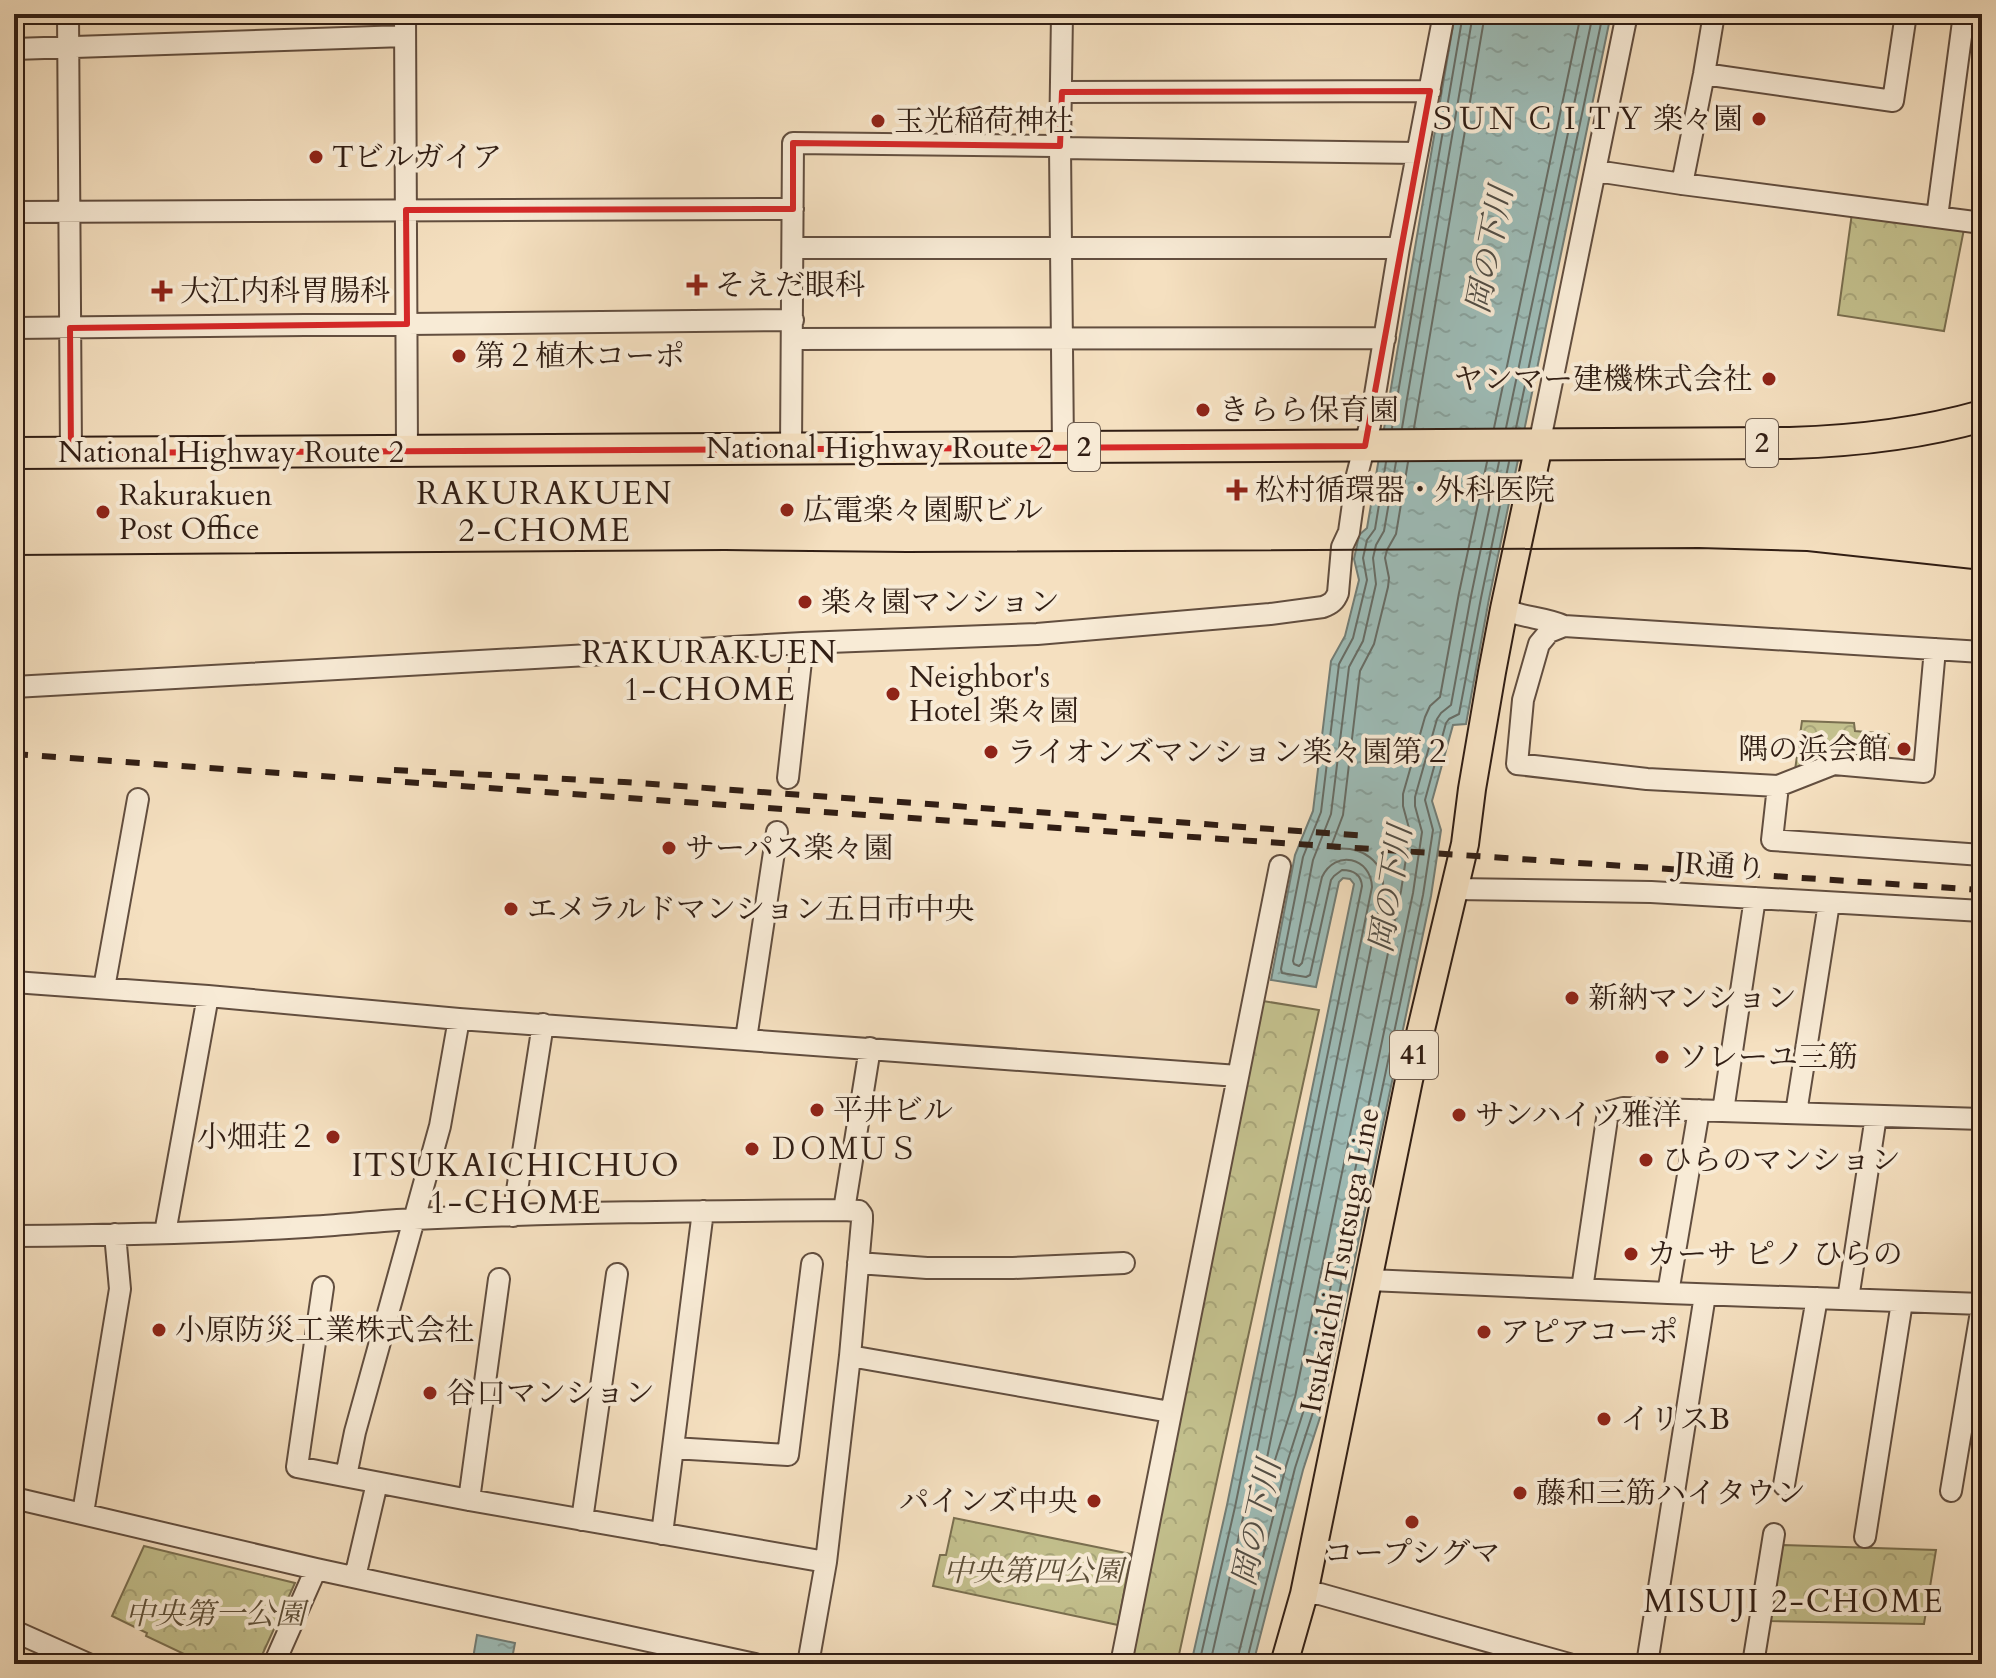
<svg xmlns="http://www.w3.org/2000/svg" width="1996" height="1678" viewBox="0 0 1996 1678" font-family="Cardo,'Noto Serif JP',serif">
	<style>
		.park { fill: url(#park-crowns); stroke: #7a6f50; stroke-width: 2 }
		.water { fill: url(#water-ripples); stroke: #727d76; stroke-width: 2 }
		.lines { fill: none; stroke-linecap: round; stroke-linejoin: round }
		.shore { stroke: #676d66; stroke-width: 2 }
		.minor-casing { stroke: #624e3f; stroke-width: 24 }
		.major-casing { stroke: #311e14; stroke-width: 30 }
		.highway-casing { stroke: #311e14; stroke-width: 34 }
		.minor { stroke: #f8ebd6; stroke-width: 20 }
		.major { stroke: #f5e0c0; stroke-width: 26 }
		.highway { stroke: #f5e0c0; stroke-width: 30 }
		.tram { stroke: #311e14; stroke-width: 2 }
		.rail { stroke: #311e14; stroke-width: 6; stroke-dasharray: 14 14; stroke-linecap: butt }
		.marked { fill: none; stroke: #d62828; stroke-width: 6; stroke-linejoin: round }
		.poi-dot { fill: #8f2418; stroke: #f8ebd6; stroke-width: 3 }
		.labels { text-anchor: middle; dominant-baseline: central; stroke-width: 8; stroke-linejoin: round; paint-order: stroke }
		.shield { fill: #f8ebd6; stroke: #6d5c4e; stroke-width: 2 }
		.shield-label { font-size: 28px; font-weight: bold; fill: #311e14 }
		.poi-label { font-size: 30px; fill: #311e14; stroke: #f8ebd6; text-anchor: start }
		.street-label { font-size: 30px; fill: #311e14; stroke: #f8ebd6 }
		.park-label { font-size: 30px; font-style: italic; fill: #5d4f38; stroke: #f8ebd6 }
		.water-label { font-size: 32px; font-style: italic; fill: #514d45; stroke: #f8ebd6 }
		.neighbourhood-label { font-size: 32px; letter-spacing: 2px; fill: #311e14; stroke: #f8ebd6 }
	</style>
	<defs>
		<pattern id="park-crowns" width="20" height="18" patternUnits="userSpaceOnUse" patternTransform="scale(2)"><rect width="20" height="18" fill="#c3c08d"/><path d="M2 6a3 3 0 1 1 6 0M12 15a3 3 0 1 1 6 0" fill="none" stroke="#a8a579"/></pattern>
		<pattern id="water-ripples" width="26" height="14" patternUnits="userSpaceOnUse" patternTransform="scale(2)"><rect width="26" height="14" fill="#9dbcb7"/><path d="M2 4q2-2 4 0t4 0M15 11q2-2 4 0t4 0" fill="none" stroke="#88a19c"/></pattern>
	</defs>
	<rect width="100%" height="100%" fill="#f5e0c0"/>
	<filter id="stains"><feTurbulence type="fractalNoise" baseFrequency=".0025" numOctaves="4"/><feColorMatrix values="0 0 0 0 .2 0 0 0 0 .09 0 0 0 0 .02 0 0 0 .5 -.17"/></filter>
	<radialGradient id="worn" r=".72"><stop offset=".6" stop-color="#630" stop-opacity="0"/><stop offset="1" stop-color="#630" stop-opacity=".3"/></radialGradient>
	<path class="park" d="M1852,213L1964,229L1944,331L1838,315Z
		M1802,721L1854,723L1855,731L1889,734L1887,762L1795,770Z
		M1263,1001L1319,1010L1177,1664H1128Z
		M954,1518L1131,1554L1118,1625L933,1586L940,1555H946Z
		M1783,1545L1936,1550L1924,1624L1769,1621Z
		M144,1546L295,1583L258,1664H205L146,1636L147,1633L112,1616Z"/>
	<path class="water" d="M1455,14H1611L1489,599L1466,724L1453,725L1432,801L1441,830L1431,896L1324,1405L1303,1470L1253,1664H1191L1227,1505L1354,884L1350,879L1343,878L1339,882L1316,987L1271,980L1295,855L1313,811L1331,661L1345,636L1359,580L1354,559L1359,535L1367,528Z
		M477,1635L515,1643L511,1664H472Z"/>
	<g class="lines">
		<path class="shore" d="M1392,428L1463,14
			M1402,428L1473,14
			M1414,428L1485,14
			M1494,428L1581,14
			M1506,428L1593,14
			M1516,428L1603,14
			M1408,462L1396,534L1387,550L1385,558L1389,578L1388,587L1374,644L1360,671L1343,815L1332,844L1335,849C1362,846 1385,861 1383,889L1267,1458L1271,1463L1275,1460L1295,1397L1401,891L1410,832L1403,806V794L1425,717L1430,706L1440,697L1459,593L1487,462
			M1199,1664L1235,1507L1362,886C1361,874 1353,870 1342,870L1334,876L1331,880L1310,975L1306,977L1282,973L1281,969L1303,857L1321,812L1339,664L1353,638L1367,580L1363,558L1367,540L1375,529L1386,462
			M1210,1664L1245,1509L1372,887C1371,857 1335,849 1322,877L1302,963L1299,966L1294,964L1293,961L1313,860L1331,814L1349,667L1363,641L1376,584L1373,558L1376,545L1384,531L1396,462
			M1236,1664L1286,1466L1307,1400L1413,893L1422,832L1415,806V797L1437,719L1441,713L1451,705L1471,596L1499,462
			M1246,1664L1295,1468L1316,1403L1423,895L1433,830L1425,800L1446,723L1449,719L1459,714L1481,598L1509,462"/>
		<defs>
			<path id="minor" d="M68,14L71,453
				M405,14L407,451
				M1062,14L1060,148L1063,447
				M14,49L405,36
				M1704,74L1893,101L1906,14
				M1062,92L1430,91
				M1596,171L1682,184L1982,223
				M1682,184L1704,74L1714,14
				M14,212L793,209
				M1937,217L1964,14
				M793,248H1399
				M14,328L793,320
				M793,339L1385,338
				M1539,445L1627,14
				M791,449L793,143L1053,146L1060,148L1417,153
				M1504,609C1522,618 1544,617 1564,626L1982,652
				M1564,626L1549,632L1539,644L1523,700L1517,764L1647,779L1778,786L1834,764L1924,772L1935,649
				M14,687L803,643L1037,634L1270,614L1323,607C1331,604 1335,601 1338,593L1342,547L1349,532L1357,475L1370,425L1399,248L1444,14
				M788,778L803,643
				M1778,786L1772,840L1982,855
				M1454,889L1651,892L1982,911
				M14,982L208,996L459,1019L1238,1076
				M104,988L138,799
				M746,1039L777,832
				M1723,1111L1755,898
				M1796,1113L1829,903
				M513,1216L543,1024
				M165,1233L208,996
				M14,1236C111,1235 208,1233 305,1227C341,1225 377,1221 414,1219C557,1212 701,1211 844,1210L870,1048
				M858,1263L927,1268H1013L1124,1263
				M1369,1280L1668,1293L1982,1304
				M323,1287L297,1467L469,1500L826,1562
				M1582,1289L1608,1112L1623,1108L1982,1119
				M1668,1293L1699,1110
				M1848,1299L1876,1116
				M850,1356L1170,1412
				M673,1448L788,1455L812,1264
				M346,1476L355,1432L440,1126L459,1019
				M1784,1485L1817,1298
				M1951,1491L1982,1306
				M14,1498L316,1569L755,1664
				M469,1500L499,1279
				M83,1513L120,1289L115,1234
				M582,1520L617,1274
				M662,1534L703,1211
				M1865,1537L1902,1302
				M355,1577L377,1483
				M1304,1594H1320L1569,1664
				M14,1631L88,1664
				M274,1664L316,1569
				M808,1664L826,1562L850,1356L862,1221V1215L859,1211L844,1210
				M1121,1664L1280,866
				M1647,1664L1705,1295
				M1753,1664L1774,1534"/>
			<path id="major" d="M1284,1664L1304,1594L1409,1080L1465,844L1472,789L1492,672L1504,609L1539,445"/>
			<path id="highway" d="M14,453L1790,443C1855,441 1919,434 1982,416"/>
		</defs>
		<use href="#minor" class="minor-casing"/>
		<use href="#major" class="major-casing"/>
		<use href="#highway" class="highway-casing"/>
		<use href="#minor" class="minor"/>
		<use href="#major" class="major"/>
		<use href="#highway" class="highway"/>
		<path class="tram" d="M14,555L725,550L907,552L1699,548L1807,551L1982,570"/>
		<path class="rail" d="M14,754L880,816L1982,890
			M394,770L624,782L1368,836"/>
	</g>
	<path class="marked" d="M1430,91L1365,446L71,453L70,328L407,324L406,210L793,209V143L1060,146L1062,92Z"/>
	<g class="poi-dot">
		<circle cx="1759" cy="119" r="8"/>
		<circle cx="878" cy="121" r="8"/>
		<circle cx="316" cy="157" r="8"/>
		<path d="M693 273h8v8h8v8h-8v8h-8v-8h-8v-8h8z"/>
		<path d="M158 279h8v8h8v8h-8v8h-8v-8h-8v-8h8z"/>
		<circle cx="459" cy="356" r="8"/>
		<circle cx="1769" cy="379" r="8"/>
		<circle cx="1203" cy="410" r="8"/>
		<path d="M1233 478h8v8h8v8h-8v8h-8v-8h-8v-8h8z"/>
		<circle cx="787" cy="510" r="8"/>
		<circle cx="103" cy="512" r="8"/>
		<circle cx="805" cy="602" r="8"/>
		<circle cx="893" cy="694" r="8"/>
		<circle cx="1904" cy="749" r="8"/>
		<circle cx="991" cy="752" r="8"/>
		<circle cx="669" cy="848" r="8"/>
		<circle cx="511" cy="909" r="8"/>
		<circle cx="1572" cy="998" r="8"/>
		<circle cx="1662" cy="1057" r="8"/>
		<circle cx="817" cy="1110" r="8"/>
		<circle cx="1459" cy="1115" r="8"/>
		<circle cx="333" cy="1137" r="8"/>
		<circle cx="752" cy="1149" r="8"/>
		<circle cx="1646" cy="1160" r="8"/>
		<circle cx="1631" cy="1254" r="8"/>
		<circle cx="159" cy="1330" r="8"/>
		<circle cx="1484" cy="1332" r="8"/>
		<circle cx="430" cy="1393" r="8"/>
		<circle cx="1604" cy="1419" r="8"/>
		<circle cx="1520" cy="1493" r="8"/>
		<circle cx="1094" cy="1501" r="8"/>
		<circle cx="1412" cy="1522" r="8"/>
	</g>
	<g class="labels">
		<g class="shield">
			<rect x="1746" y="419" width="32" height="48" rx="6"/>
			<rect x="1068" y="423" width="32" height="48" rx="6"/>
			<rect x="1390" y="1031" width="48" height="48" rx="6"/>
		</g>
		<g class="shield-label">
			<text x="1762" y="443">2</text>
			<text x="1084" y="447">2</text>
			<text x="1414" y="1055">41</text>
		</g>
		<g class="poi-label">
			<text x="1743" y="119" text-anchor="end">ＳＵＮ ＣＩＴＹ 楽々園</text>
			<text x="894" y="121">玉光稲荷神社</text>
			<text x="332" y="157">Tビルガイア</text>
			<text x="715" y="285">そえだ眼科</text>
			<text x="180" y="291">大江内科胃腸科</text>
			<text x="475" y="356">第２植木コーポ</text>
			<text x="1753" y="379" text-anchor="end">ヤンマー建機株式会社</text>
			<text x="1219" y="410">きらら保育園</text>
			<text x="1255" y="490">松村循環器・外科医院</text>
			<text x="119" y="495">Rakurakuen<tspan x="119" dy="34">Post Office</tspan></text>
			<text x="803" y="510">広電楽々園駅ビル</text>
			<text x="821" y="602">楽々園マンション</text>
			<text x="909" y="677">Neighbor's<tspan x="909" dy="34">Hotel 楽々園</tspan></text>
			<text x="1888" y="749" text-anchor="end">隅の浜会館</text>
			<text x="1007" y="752">ライオンズマンション楽々園第２</text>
			<text x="685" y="848">サーパス楽々園</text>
			<text x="527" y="909">エメラルドマンション五日市中央</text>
			<text x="1588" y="998">新納マンション</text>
			<text x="1678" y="1057">ソレーユ三筋</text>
			<text x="833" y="1110">平井ビル</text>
			<text x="1475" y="1115">サンハイツ雅洋</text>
			<text x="317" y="1137" text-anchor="end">小畑荘２</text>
			<text x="768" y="1149">ＤＯＭＵＳ</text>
			<text x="1662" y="1160">ひらのマンション</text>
			<text x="1647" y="1254">カーサ ピノ ひらの</text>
			<text x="175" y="1330">小原防災工業株式会社</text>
			<text x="1500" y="1332">アピアコーポ</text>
			<text x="446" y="1393">谷口マンション</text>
			<text x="1620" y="1419">イリスB</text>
			<text x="1536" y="1493">藤和三筋ハイタウン</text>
			<text x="1078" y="1501" text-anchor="end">パインズ中央</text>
			<text x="1412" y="1553" text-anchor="middle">コープシグマ</text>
		</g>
		<g class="street-label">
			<text x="879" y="448">National Highway Route 2</text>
			<text x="231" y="452">National Highway Route 2</text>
			<text transform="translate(1720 866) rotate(4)">JR通り</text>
			<text transform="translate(1340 1260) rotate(-79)">Itsukaichi Tsutsuga Line</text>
		</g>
		<g class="park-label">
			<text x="1033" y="1571">中央第四公園</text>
			<text x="215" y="1614">中央第一公園</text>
		</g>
		<g class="water-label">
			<text transform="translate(1490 250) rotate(-79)">岡の下川</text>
			<text transform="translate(1391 889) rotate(-81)">岡の下川</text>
			<text transform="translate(1257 1523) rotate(-78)">岡の下川</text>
		</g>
		<g class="neighbourhood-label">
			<text x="545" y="494">RAKURAKUEN<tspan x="545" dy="37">2-CHOME</tspan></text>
			<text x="710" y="653">RAKURAKUEN<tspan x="710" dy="37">1-CHOME</tspan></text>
			<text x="516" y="1166">ITSUKAICHICHUO<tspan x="516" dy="37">1-CHOME</tspan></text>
			<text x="1794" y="1602">MISUJI 2-CHOME</text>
		</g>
	</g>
	<rect width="1996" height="1678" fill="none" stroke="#f5e0c0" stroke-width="48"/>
	<rect x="16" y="16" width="1964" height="1646" fill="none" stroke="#311e14" stroke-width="4"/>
	<rect x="24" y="24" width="1948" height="1630" fill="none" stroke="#311e14" stroke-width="2"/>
	<rect width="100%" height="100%" filter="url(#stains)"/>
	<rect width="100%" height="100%" fill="url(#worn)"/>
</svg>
